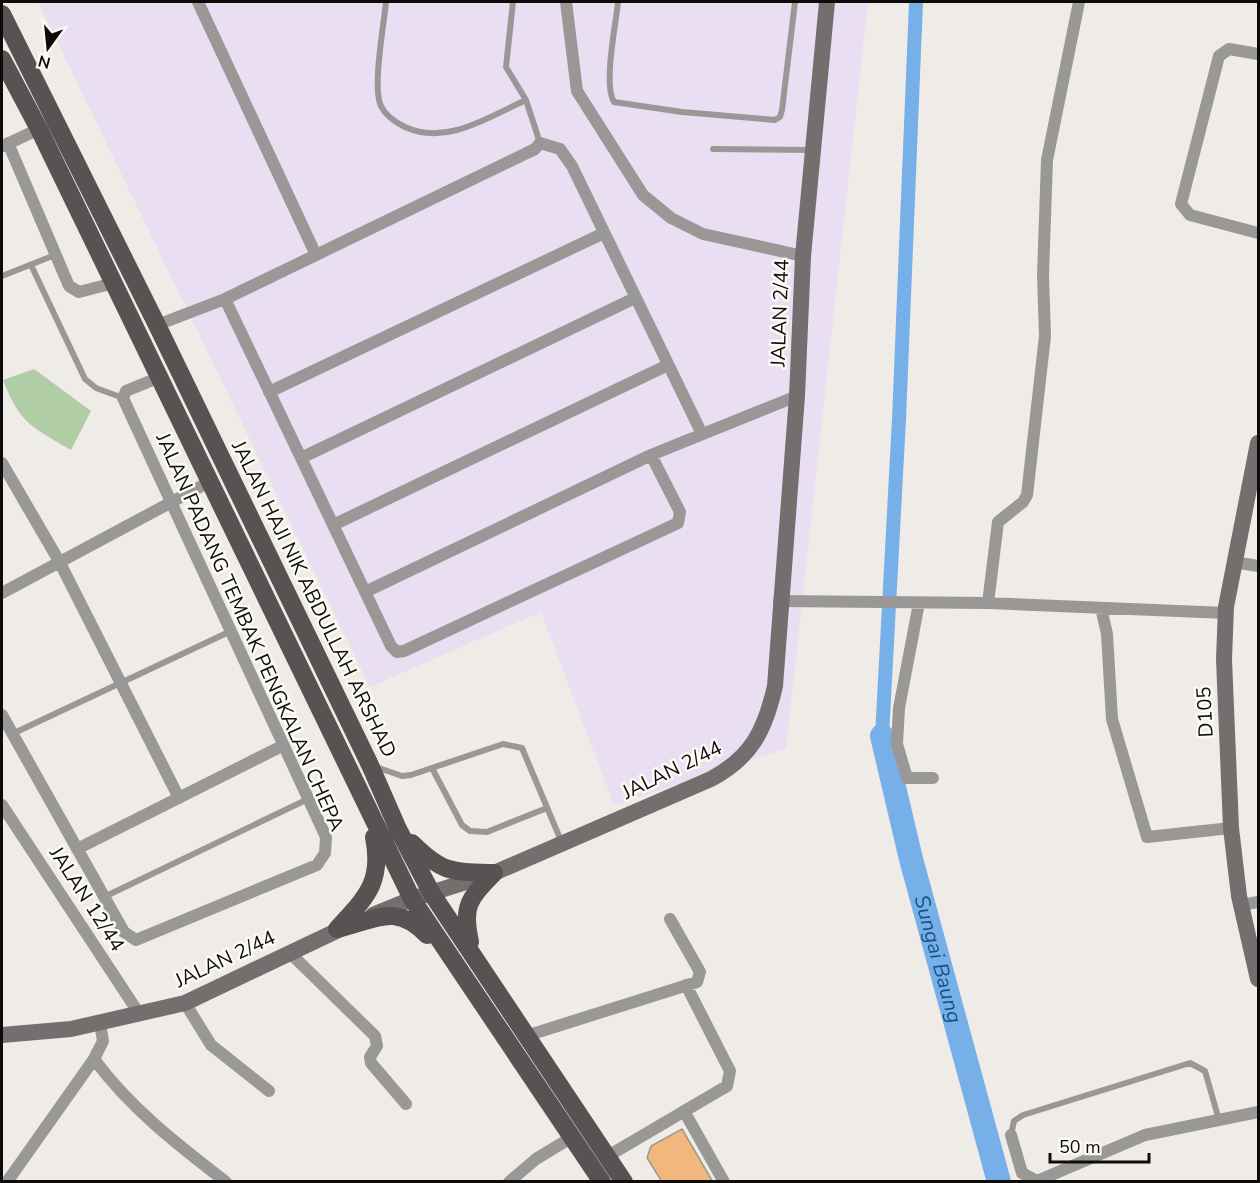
<svg xmlns="http://www.w3.org/2000/svg" width="1260" height="1183" viewBox="0 0 1260 1183" font-family="'Nunito Sans',sans-serif">
	<style>
		.industrial { fill: #e9def2 }
		.green { fill: #b0cda5 }
		.lines { fill: none; stroke-linecap: round; stroke-linejoin: round }
		.canal { stroke: #77b0e8; stroke-width: 14 }
		.river { stroke: #77b0e8; stroke-width: 24 }
		.building { fill: #f2b77c; stroke: #9c9894; stroke-width: 1.5 }
		.lane { stroke: #9a9797; stroke-width: 6 }
		.street { stroke: #9a9797; stroke-width: 12 }
		.secondary { stroke: #736f6f; stroke-width: 16 }
		.primary { stroke: #585252; stroke-width: 18 }
		.labels { text-anchor: middle; dominant-baseline: central; stroke-width: 5; stroke-linejoin: round; paint-order: stroke }
		.street-label { font-size: 20px; fill: #0d0c0a; stroke: #fcfaf4 }
		.water-label { font-size: 21px; font-style: italic; fill: #155287; stroke: #fcfaf4 }
	</style>
	<rect width="100%" height="100%" fill="#efece7"/>
	<path class="industrial" d="M38,2H868L786,749L614,805L541,612L370,687Z"/>
	<path class="green" d="M34,369L91,411L71,450C32,427 20,424 3,380Z"/>
	<g class="lines">
		<path class="canal" d="M882,736L899,419L916,2"/>
		<path class="river" id="s1" d="M882,736L911,859L999,1182"/>
	</g>
	<path class="building" d="M682,1129L713,1182H662L647,1158L651,1146Z"/>
	<g class="lines">
		<path class="lane" d="M386,2C384,24 372,88 381,106C385,115 397,123 405,127C447,146 488,117 526,100
			M513,2L506,67L526,100L540,143
			M618,2C616,24 603,85 614,102L682,112L775,120L780,117L782,110L795,2
			M713,149L811,150
			M31,265L85,379L96,388L123,398
			M2,276L55,255
			M12,734L231,631
			M376,767L402,776L411,775L503,744L522,748L562,843
			M432,768L462,825L470,831L487,832L547,808
			M104,897L308,799
			M1011,1135L1014,1121L1023,1115L1190,1063L1205,1071L1219,1120"/>
		<path class="street" d="M198,2L316,255
			M566,2L577,91L643,195L671,218L703,234L803,256
			M1258,54L1229,49L1219,56L1181,204L1190,215L1258,233
			M8,143L69,286L79,292L114,283
			M3,146L39,129
			M225,299L391,646L397,652L404,651L678,523L680,512L651,455
			M157,325L225,299L535,149L540,143L560,149L572,166L702,434
			M269,392L604,233
			M301,458L635,298
			M2,463L59,561L179,798
			M333,525L668,365
			M1234,562L1258,566
			M365,592L651,455L797,396
			M2,593L209,482
			M779,601L988,603L1226,613
			M919,603L899,708L897,744L907,778H933
			M988,603L998,522L1023,502L1027,495L1045,336L1043,275L1047,160L1079,2
			M1101,608L1107,634L1112,719L1147,837L1231,828
			M2,715L124,932L136,940L317,865L325,853L326,837L123,398L126,391L160,377
			M2,805L140,1015
			M77,849L284,745
			M1241,905L1258,902
			M289,952L375,1036L377,1046L370,1057L371,1063L406,1104
			M185,1003L211,1045L269,1091
			M529,1035L697,982L700,972L670,919
			M94,1059C130,1108 178,1145 226,1182
			M684,1111L724,1182
			M1011,1135L1022,1173L1037,1181L1145,1135L1258,1112
			M608,1156L727,1086L730,1071L686,985
			M7,1182L94,1059L103,1041L100,1023
			M509,1182L536,1159L574,1136"/>
		<path class="secondary" d="M1258,443L1226,607L1224,659L1231,828L1239,896L1258,979
			M373,915L412,899L494,873L711,779C752,757 765,730 775,686L797,396L803,256L827,2
			M2,1035L71,1029L185,1003L349,925"/>
		<path class="primary" d="M2,14L157,325L370,765L398,829L432,894L624,1182
			M2,59L39,129L412,899L602,1182
			M412,843C442,873 452,872 494,873
			M337,929C376,920 395,902 427,935
			M337,929C366,897 383,883 374,837
			M470,942C462,905 469,899 494,873"/>
	</g>
	<g class="labels">
		<g class="street-label">
			<text transform="translate(780 313) rotate(-88)">JALAN 2/44</text>
			<text transform="translate(314 599) rotate(64)">JALAN HAJI NIK ABDULLAH ARSHAD</text>
			<text transform="translate(250 632) rotate(66)">JALAN PADANG TEMBAK PENGKALAN CHEPA</text>
			<text transform="translate(1205 712) rotate(-93)">D105</text>
			<text transform="translate(672 770) rotate(-26)">JALAN 2/44</text>
			<text transform="translate(87 899) rotate(57)">JALAN 12/44</text>
			<text transform="translate(225 959) rotate(-25)">JALAN 2/44</text>
		</g>
		<g class="water-label">
			<text stroke="none"><textPath href="#s1" startOffset="230">Sungai Baung</textPath></text>
		</g>
	</g>
	<rect width="1260" height="1183" fill="none" stroke="#0d0c0a" stroke-width="6"/>
	<g transform="translate(48 48) rotate(195)" stroke="#fcfaf4" stroke-width="4.5" paint-order="stroke">
	<path d="M0-4.5L10 22L0 15L-10 22Z" fill="#0d0c0a"/>
	<text y="-9" font-size="16" font-weight="bold" text-anchor="middle" fill="#0d0c0a">N</text>
	</g>
	<path d="M1050 1153v9h99v-9" fill="none" stroke="#0d0c0a" stroke-width="3"/>
	<text x="1059" y="1153" font-size="18" fill="#0d0c0a" stroke="#fcfaf4" stroke-width="4.5" paint-order="stroke">50 m</text>
</svg>
